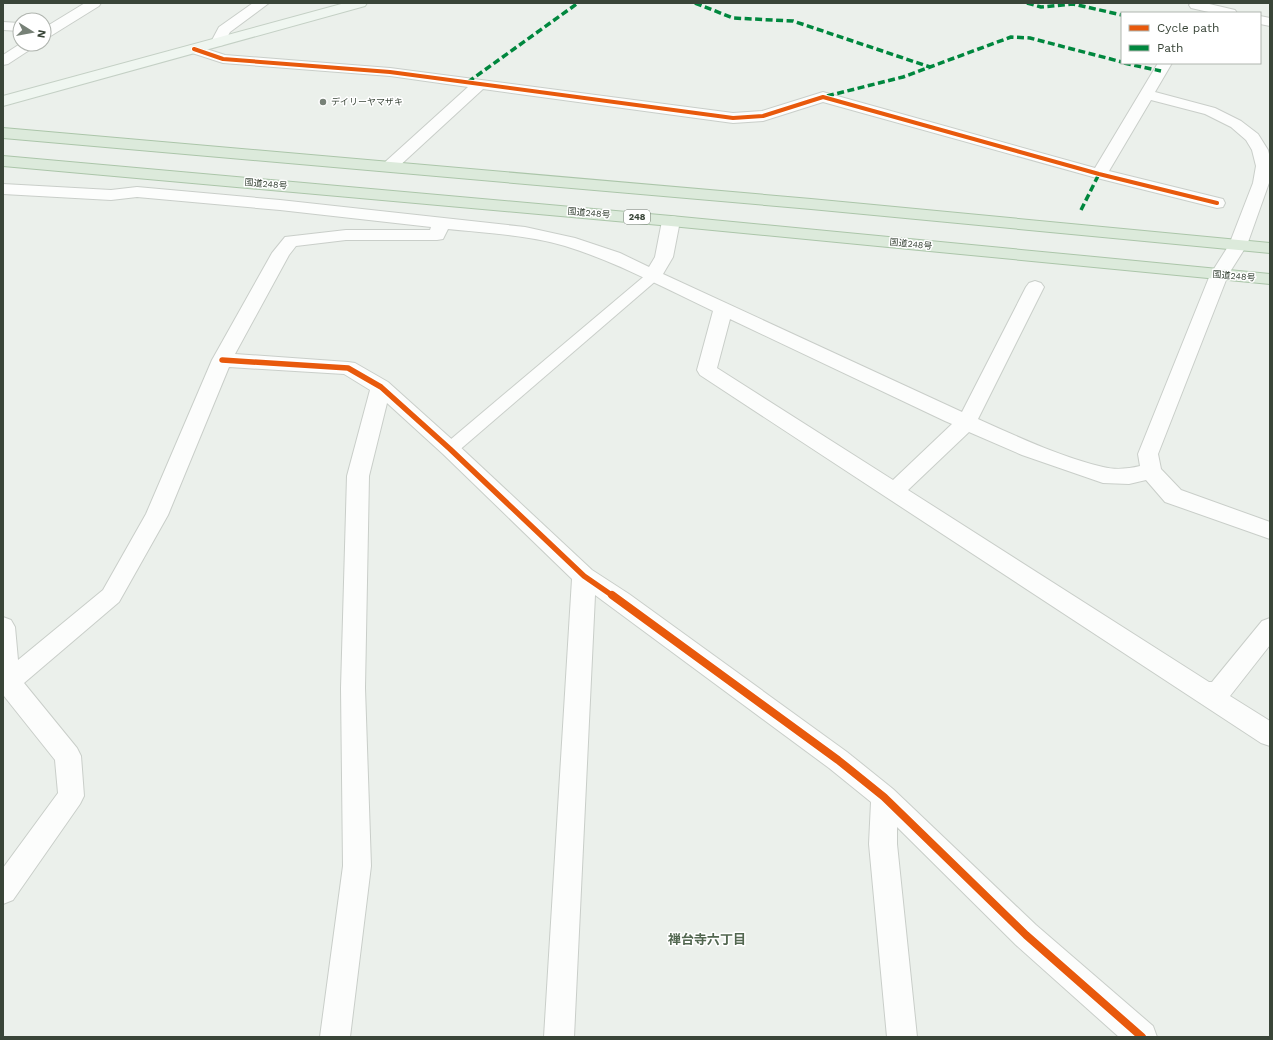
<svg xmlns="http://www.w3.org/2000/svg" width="1273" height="1040" viewBox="0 0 1273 1040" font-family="'Work Sans','Noto Sans JP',sans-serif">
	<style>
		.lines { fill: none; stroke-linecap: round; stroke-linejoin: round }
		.lane-casing { stroke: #c9cec9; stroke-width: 2 }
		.street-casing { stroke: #c9cec9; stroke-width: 2 }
		.secondary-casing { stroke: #c4d0c5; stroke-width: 2 }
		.highway-casing { stroke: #abc5a9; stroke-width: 2 }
		.lane { fill: #fcfdfc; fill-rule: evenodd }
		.street { fill: #fcfdfc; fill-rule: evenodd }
		.secondary { fill: #eff6f0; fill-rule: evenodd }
		.highway { fill: #dceadb; fill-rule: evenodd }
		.quiet { stroke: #00873e; stroke-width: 3.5; stroke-dasharray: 7 3.5; stroke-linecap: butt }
		.cycleway-far2-casing { stroke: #fff; stroke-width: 6 }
		.cycleway-far1-casing { stroke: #fff; stroke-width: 8 }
		.cycleway-casing { stroke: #fff; stroke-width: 10 }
		.cycleway-far2 { stroke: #e8590c; stroke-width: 4 }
		.cycleway-far1 { stroke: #e8590c; stroke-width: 5.5 }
		.cycleway { stroke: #e8590c; stroke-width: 8 }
		.poi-dot { fill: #778177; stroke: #fff; stroke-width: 1.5 }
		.labels { text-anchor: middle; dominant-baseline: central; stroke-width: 3; stroke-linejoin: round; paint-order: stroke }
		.far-poi-label { font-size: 9px; fill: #394538; stroke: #fff; text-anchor: start }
		.far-street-label { font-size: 9px; fill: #394538; stroke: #fff }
		.shield { fill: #fff; stroke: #747d74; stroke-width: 1 }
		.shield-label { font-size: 9px; font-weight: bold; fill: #394538 }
		.near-neighbourhood-label { font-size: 13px; font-weight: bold; fill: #526750; stroke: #fff }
	</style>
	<rect width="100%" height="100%" fill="#ebf0eb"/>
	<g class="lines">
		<defs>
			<path id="lane" d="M653,272L658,273L660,276L658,279L456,453L450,455L444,453L442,449L444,445L648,273Z"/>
			<path id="street" d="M85,3H101L99,6L49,37L44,38V28Z
				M253,3H269L230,32L223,45L218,46L213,45L211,42L219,27Z
				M1191,3H1205L1235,10L1237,13H1213L1191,8L1189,5Z
				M1260,16L1270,18V26L1260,24Z
				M3,22L20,23V31L3,30Z
				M20,44H36L34,47L8,64L3,65V55Z
				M194,45L225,55L390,68L733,113L762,111L823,92L1095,168L1158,63H1172L1155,92L1215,108L1241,121L1258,134L1268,150L1270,158L1269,183L1247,245L1228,275L1158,454L1161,469L1181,490L1270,522V539L1165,502L1146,480L1129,484L1103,483L1022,455L969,432L908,490L1209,682H1212L1262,621L1270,618V645L1230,696L1270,721V746L1261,743L700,375L697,370L713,311C664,288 617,262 565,246C527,235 487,233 448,229L443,239L437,240H346L296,246L289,255L235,354L348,362L355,363L388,382L457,444L592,570L629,594L847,752L893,789L1036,925L1153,1026L1157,1037H1119L1016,945L897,827V844L917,1037H887L869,844L871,802L829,768L595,595L574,1037H544L572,579L443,454L387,403L369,476L365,688L371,866L350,1037H320L343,866L341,688L347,476L370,390L344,374L229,367L168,515L119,602L24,683L77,748L81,756L84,796L80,804L13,900L3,904V868L58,793L55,760L4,696H3V617L11,620L15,627L18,660L103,590L146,514L212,360L272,253L285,237L346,230H430L431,227L280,210L137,197L111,200L3,194V184L111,190L137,187L280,200L525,227L575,238L620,253L649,267L655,257L662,221L665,217L671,216L677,217L680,221L673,257L663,274L962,412L1026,287L1029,283L1035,281L1041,283L1044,287L978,419C1018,437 1061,457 1103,467C1114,470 1128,469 1140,466L1138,454L1210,275L1229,245L1253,183L1256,166L1252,150L1246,140L1231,127L1205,114L1151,100L1109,171L1223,199L1225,203L1223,207L1217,208L1093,177L823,102L763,121L733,123L483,89L396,169L390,171L384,169L382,166L384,163L468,87L390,76L223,63L189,52L187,49L189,46ZM730,319L945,421L952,424L893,480L717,368Z"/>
			<path id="secondary" d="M345,3H367L365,6L3,106V96Z"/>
			<path id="highway" d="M3,128L811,199L1270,243V253L811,209L3,138Z
				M3,156L671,216L1270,274V284L671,226L3,166Z"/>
		</defs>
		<use href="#lane" class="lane-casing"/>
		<use href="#street" class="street-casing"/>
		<use href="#secondary" class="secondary-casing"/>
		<use href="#highway" class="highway-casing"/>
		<use href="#lane" class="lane"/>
		<use href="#street" class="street"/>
		<use href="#secondary" class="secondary"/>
		<use href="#highway" class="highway"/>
		<path class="quiet" d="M695,3L733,18L793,21L930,67
			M1027,3L1041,7L1073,4L1122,15
			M1124,63L1161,71
			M468,82L578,3
			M827,96L903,77L1011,37L1030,38L1122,62
			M1081,210L1099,174"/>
		<defs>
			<path id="cycleway-far2" d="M194,49L223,59L390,72L733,118L763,116L823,97L1099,174L1217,203"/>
			<path id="cycleway-far1" d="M222,360L348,368L381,387L450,449L584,576L613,596"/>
			<path id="cycleway" d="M612,595L838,760L884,797L1026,935L1142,1037"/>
		</defs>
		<use href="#cycleway-far2" class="cycleway-far2-casing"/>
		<use href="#cycleway-far1" class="cycleway-far1-casing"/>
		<use href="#cycleway" class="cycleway-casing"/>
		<use href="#cycleway-far2" class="cycleway-far2"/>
		<use href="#cycleway-far1" class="cycleway-far1"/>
		<use href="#cycleway" class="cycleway"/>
	</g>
	<circle class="poi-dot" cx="323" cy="102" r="4"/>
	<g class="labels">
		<g class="far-poi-label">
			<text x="331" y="102">デイリーヤマザキ</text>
		</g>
		<g class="far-street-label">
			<text transform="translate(266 184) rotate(5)">国道248号</text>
			<text transform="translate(589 213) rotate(5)">国道248号</text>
			<text transform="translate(911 244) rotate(6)">国道248号</text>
			<text transform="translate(1234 276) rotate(5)">国道248号</text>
		</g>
		<rect class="shield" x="624" y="210" width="26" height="14" rx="3"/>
		<g class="shield-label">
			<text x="637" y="217">248</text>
		</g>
		<g class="near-neighbourhood-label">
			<text x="707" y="939">禅台寺六丁目</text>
		</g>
	</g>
	<rect width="1273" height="1040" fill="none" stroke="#394538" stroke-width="8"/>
	<rect x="1121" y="12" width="140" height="52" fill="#ffffff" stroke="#b0b5af"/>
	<rect x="1129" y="25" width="20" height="6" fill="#e8590c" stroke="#b0b5af"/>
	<text x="1157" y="32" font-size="12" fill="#394538">Cycle path</text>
	<rect x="1129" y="45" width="20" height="6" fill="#00873e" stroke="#b0b5af"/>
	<text x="1157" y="52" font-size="12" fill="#394538">Path</text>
	<g transform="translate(32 32) rotate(101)"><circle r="19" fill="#ffffff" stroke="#b0b5af"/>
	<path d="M0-3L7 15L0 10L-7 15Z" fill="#778177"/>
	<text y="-6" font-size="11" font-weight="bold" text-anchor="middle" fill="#394538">N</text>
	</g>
</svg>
